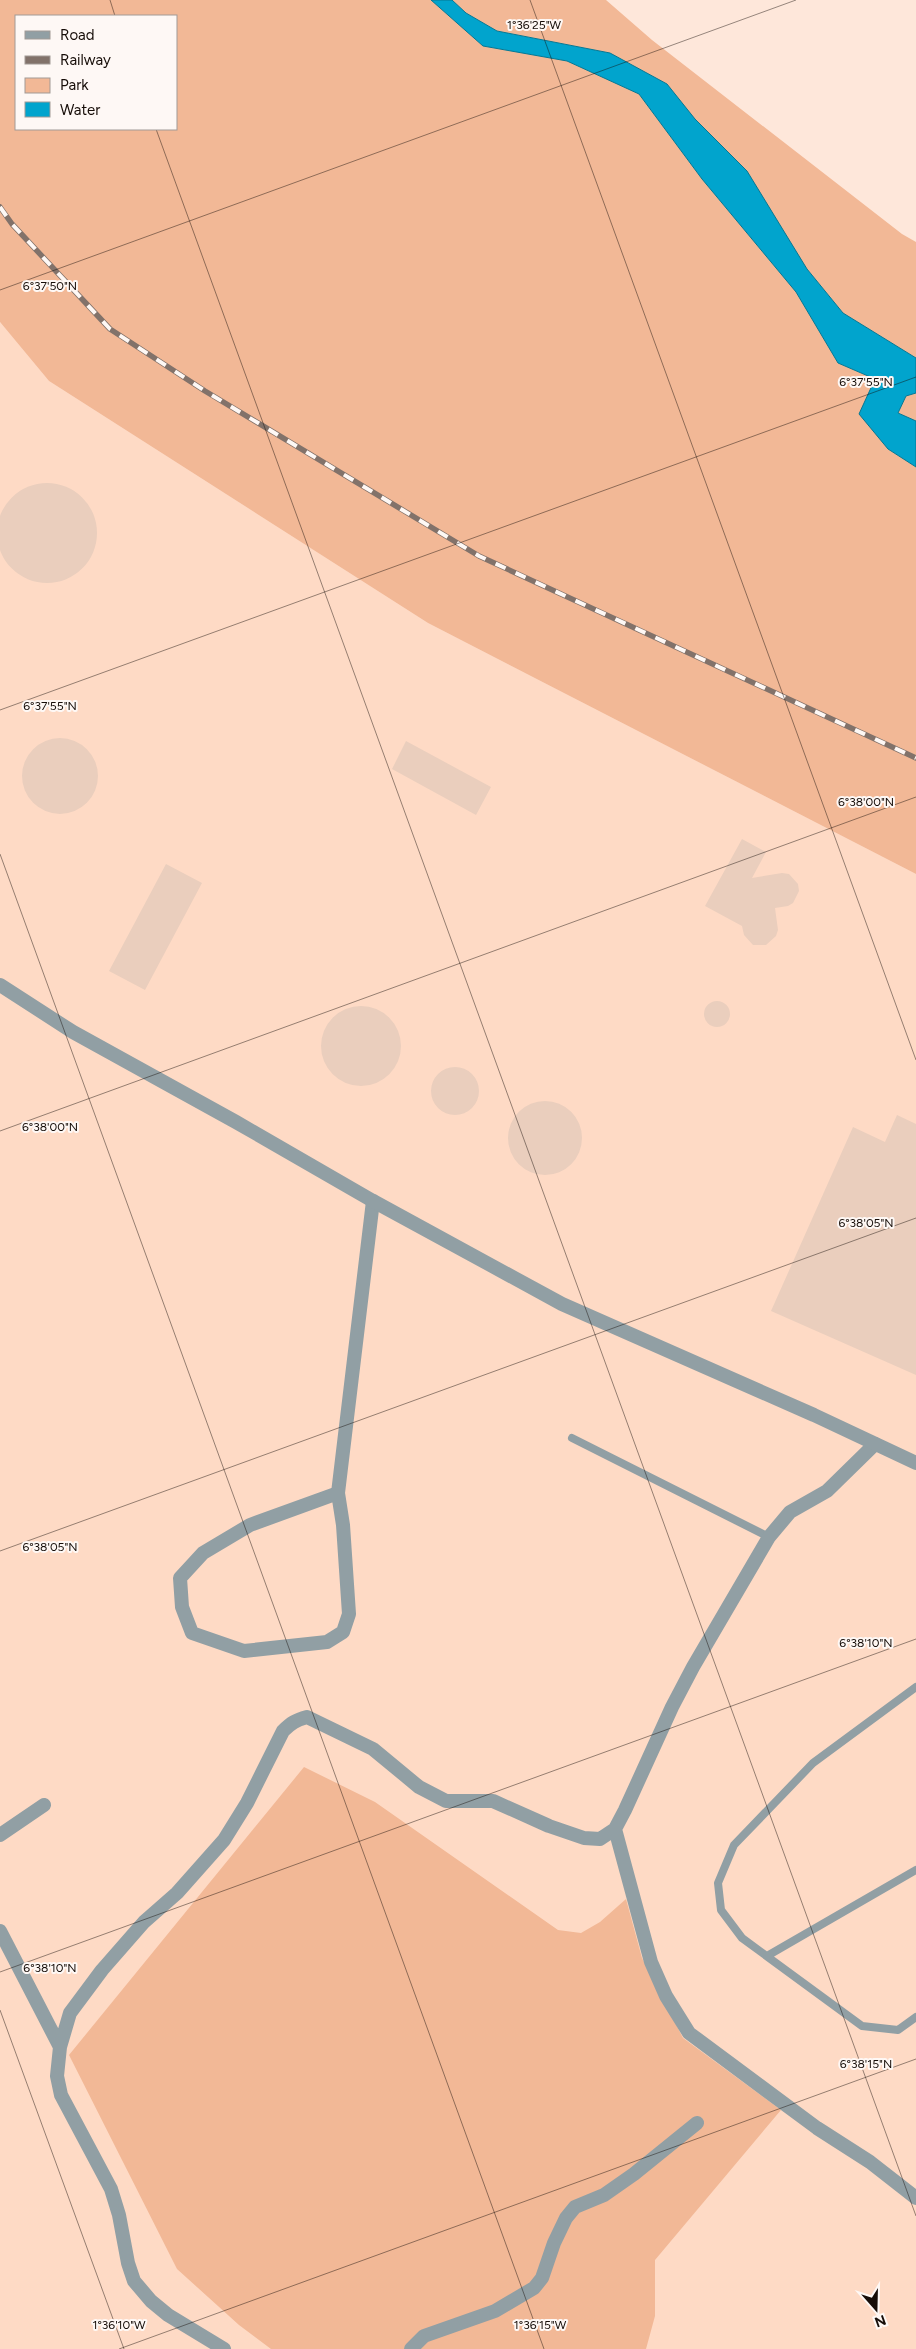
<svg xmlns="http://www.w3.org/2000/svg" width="916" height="2349" viewBox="0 0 916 2349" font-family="Figtree,sans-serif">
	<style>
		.built { fill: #fedac5 }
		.green { fill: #f2b896; fill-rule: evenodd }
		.water { fill: #01a4cd; stroke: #077792 }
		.building { fill: #eacebd }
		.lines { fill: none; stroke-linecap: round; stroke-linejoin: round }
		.service { stroke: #919fa4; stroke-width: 8 }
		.minor { stroke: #919fa4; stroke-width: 14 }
		.tertiary { stroke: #919fa4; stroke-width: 14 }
		.rail-casing { stroke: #82726a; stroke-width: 5.5 }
		.rail { stroke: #fef8f5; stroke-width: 4; stroke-dasharray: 11; stroke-linecap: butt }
		.ticks { fill: none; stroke: #160d08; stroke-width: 1; stroke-opacity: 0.45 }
		.ticks-label { font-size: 12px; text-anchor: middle; fill: #160d08; stroke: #fef8f5; stroke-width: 4; stroke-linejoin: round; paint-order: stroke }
	</style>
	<rect width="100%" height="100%" fill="#fee7da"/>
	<path class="built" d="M0,322L49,381L428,623L916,874V2349H0Z"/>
	<path class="green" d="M0,0H431L483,46L567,61L639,94L702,179L796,292L838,363L875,379L888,449L916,467V874L428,623L49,381L0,322ZM16,16H176V129H16Z
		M452,0H606L652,40L902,234L916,242V358L843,313L807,269L667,84L610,53L497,31L466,13Z
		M916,393V421L898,413L906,396Z
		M304,1767L375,1802L558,1930L581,1933L600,1922L626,1899L642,1958L683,2038L781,2110L655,2260V2316L646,2349H271L239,2325L177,2269L69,2055Z"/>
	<path class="water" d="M431,0H452L466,13L497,31L610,53L667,84L695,119L747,171L807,269L843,313L916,358V393L906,396L898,413L916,421V467L888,449L859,414L875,379L838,363L796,292L702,179L639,94L567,61L483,46Z"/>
	<path class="building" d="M-3 533a50 50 0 1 1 100 0a50 50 0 1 1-100 0Z
		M22 776a38 38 0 1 1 76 0a38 38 0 1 1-76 0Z
		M406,741L491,787L476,815L392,769Z
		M742,839L766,852L752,878L782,873L789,874L798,884L799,891L793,903L788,906L775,908L778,930L776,936L766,945H753L744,935L742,926L705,906Z
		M166,864L202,883L145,990L109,971Z
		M704 1014a13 13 0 1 1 26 0a13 13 0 1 1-26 0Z
		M321 1046a40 40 0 1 1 80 0a40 40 0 1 1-80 0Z
		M431 1091a24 24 0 1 1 48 0a24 24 0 1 1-48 0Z
		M508 1138a37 37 0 1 1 74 0a37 37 0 1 1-74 0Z
		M897,1115L916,1124V1375L771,1311L853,1127L885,1142Z"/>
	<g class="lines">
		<path class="service" d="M572,1438L769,1537
			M916,1687L813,1763L734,1845L718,1883L721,1910L742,1938L862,2026L898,2030L916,2017
			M767,1956L916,1870"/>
		<path class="minor" d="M338,1493L250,1525L203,1553L180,1578L182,1607L192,1633L244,1651L327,1642L343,1632L349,1614L343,1525L338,1493L373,1201
			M615,1829L651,1962L666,1996L689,2033L817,2128L870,2162L916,2198
			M0,1835L44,1805
			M0,1931L60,2047
			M224,2349L168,2315L151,2301L134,2281L128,2263L119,2215L111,2189L61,2095L57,2076L60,2047L70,2013L102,1970L144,1922L177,1893L224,1840L247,1803L283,1731C291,1723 296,1720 307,1717L373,1749L419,1787L446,1801H493L549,1826L584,1838L600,1839L615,1829L625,1810L672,1707L693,1667L769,1537L790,1512L827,1491L875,1444
			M411,2349L424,2336L495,2311L534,2288L542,2278L554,2243L566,2218L575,2207L604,2195L634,2174L697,2123"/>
		<path class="tertiary" d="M0,985L73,1032L236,1122L373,1201L562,1304L814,1415L916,1463"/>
		<defs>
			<path id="rail" d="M0,207L12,224L110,329L205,391L479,556L916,758"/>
		</defs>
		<use href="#rail" class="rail-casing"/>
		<use href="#rail" class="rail"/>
	</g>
	<path class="ticks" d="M110,0L115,16M530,0L916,1060M156,129L916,2216M0,290L796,0M0,710L916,377M0,854L544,2349M0,1131L916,797M0,1551L916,1218M0,1972L916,1639M0,2010L124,2349M119,2349L916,2059"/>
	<g class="ticks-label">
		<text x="534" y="29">1°36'25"W</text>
		<text x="50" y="290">6°37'50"N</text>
		<text x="866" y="386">6°37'55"N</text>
		<text x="50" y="710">6°37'55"N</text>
		<text x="866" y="806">6°38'00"N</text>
		<text x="50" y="1131">6°38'00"N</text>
		<text x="866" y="1227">6°38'05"N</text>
		<text x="50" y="1551">6°38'05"N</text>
		<text x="866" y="1647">6°38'10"N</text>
		<text x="50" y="1972">6°38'10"N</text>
		<text x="866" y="2068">6°38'15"N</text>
		<text x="119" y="2329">1°36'10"W</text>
		<text x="540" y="2329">1°36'15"W</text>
	</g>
	<rect x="15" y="15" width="162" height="115" fill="#fef8f5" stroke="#a19a96"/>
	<rect x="25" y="31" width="25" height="8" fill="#919fa4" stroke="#a19a96"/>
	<text x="60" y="40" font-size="15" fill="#160d08">Road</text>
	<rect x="25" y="56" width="25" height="8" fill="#82726a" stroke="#a19a96"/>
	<text x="60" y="65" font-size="15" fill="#160d08">Railway</text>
	<rect x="25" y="78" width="25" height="15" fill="#f2b896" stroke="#a19a96"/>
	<text x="60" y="90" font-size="15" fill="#160d08">Park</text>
	<rect x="25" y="102" width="25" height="15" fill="#01a4cd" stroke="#a19a96"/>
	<text x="60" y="115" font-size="15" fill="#160d08">Water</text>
	<g transform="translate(876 2309) rotate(160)" stroke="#fef8f5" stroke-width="4" paint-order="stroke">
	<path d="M0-4L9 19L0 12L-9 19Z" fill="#160d08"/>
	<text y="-8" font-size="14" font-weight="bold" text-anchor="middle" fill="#160d08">N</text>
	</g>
</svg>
